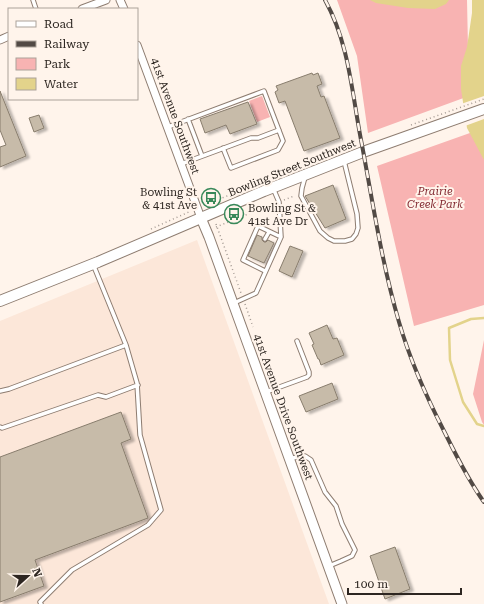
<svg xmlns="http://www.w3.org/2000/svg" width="484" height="604" viewBox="0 0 484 604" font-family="'Roboto Serif',serif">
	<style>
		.built { fill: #fce7d9 }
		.green { fill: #f8b3b2 }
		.water { fill: #e3d38b }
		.pier { fill: #fff4eb }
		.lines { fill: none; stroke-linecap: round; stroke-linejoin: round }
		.stream { stroke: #e3d38b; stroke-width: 2.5 }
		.building { fill: #c7bba9; stroke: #887d6d; filter: url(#shadow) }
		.service-casing { stroke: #8e7d71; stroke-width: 5.5 }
		.minor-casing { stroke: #8e7d71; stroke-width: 9 }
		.tertiary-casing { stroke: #8e7d71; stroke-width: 11 }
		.secondary-casing { stroke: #8e7d71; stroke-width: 12 }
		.path { stroke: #a49a93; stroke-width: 1.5; stroke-dasharray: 1 3; stroke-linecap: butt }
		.service { stroke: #fff; stroke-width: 3.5 }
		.minor { stroke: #fff; stroke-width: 7 }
		.tertiary { stroke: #fff; stroke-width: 9 }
		.secondary { stroke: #fff; stroke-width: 10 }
		.rail-casing { stroke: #524a45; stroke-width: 4 }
		.rail { stroke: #fff4eb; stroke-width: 2.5; stroke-dasharray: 8; stroke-linecap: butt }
		.labels { text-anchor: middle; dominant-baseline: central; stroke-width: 4; stroke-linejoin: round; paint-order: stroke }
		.street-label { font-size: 11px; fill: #2d2621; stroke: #fff4eb }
		.park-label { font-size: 11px; font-style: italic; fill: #832931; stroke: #fff4eb }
		.poi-label { font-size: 11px; fill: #2d2621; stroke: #fff4eb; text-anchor: end }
	</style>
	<defs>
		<filter id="shadow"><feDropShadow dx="3.5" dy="2" stdDeviation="1" flood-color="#0004"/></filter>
	</defs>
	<rect width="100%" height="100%" fill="#fff4eb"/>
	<path class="built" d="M197,240L329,604H0V321Z"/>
	<path class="green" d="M337,0H467L469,96L368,133L357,56Z
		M262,96L270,117L257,122L249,101Z
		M484,128V305L414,326L377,166Z
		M484,340V425L482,422L473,394Z"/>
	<path class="water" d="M370,0H449L446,4L435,9L408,8L376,3Z
		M472,0H484V160L467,128L461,89V66L467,47L472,13Z"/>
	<path class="pier" d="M484,96V119L465,126L461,104Z"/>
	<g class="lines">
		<path class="stream" d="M484,318L471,319L449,328L450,360L463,402L477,424L484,426"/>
	</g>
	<path class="building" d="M312,73L313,75L318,73L322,84L317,86L321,97L324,96L340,138L304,151L285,101L279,103L275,92L278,90L276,86Z
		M0,91L26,156L0,167V147L6,145L0,130Z
		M248,102L257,124L230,134L226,125L205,133L200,119Z
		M39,115L44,128L34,132L29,118Z
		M333,185L346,219L325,228L305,196Z
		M257,235L262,237V240L264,242H266L268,240L274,243L264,263L248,256Z
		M290,246L303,251L292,277L279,271Z
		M327,325L333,339L337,338L344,355L321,365L319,359H318L312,345L314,344L309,333Z
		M332,383L338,399L306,412L299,396Z
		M121,412L131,439L121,443L148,518L35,560L44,586L0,602V457Z
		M395,547L410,589L385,599L370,556Z"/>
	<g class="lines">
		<defs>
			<path id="service" d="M33,0L36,9
				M188,119L202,156
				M168,127L264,91L283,141L278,150L231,168L223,148
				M181,164L251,138H258L279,130
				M305,177L302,188L301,196L320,231L328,238L334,241H345L352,239L356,234L358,228L357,214L344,161
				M265,239L269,232
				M265,271L243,260L258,226L281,237
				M234,303L256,293L281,237L279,202L273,188
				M0,391L9,389L126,345L93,264
				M266,392L307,377L309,375V372L297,341
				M0,427L2,428L98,395L106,397L138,385
				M289,459L297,457L305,456L311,460L325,492L336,506L342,524L355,550L352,556L341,561L329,566
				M41,604L40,602L72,570L148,525L161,510L140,435L137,383L126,345"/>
			<path id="minor" d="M120,0L124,9
				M82,9L106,0
				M0,40L9,36
				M137,45L201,218"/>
			<path id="tertiary" d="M201,218L209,237L342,604"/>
			<path id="secondary" d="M0,301L98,262L264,191L363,152L484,109"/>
		</defs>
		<use href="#service" class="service-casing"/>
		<use href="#minor" class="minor-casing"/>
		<use href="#tertiary" class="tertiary-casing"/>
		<use href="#secondary" class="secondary-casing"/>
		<path class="path" d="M411,125L484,99
			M284,200L294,196
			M204,205L245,189
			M216,224L241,293
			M216,227L273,204
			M151,229L191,211
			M245,304L253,327"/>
		<use href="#service" class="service"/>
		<use href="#minor" class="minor"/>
		<use href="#tertiary" class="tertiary"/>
		<use href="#secondary" class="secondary"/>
		<defs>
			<path id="rail" d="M325,0C350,45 352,96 362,145C373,204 382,264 399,322C410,360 426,396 444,431C456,455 468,480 484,502"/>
		</defs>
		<use href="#rail" class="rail-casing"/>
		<use href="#rail" class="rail"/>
	</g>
	<defs>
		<symbol id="bus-ring" viewBox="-11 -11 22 22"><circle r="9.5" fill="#fff4eb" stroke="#388859" stroke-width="1.5"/><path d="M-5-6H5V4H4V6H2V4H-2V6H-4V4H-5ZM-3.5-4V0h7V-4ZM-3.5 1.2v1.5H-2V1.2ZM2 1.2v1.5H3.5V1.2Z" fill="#388859"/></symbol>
	</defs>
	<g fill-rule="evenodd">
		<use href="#bus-ring" x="200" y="187" width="22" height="22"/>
		<use href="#bus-ring" x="223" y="203" width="22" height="22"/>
	</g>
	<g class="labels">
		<g class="street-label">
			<text transform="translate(175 116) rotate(70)">41st Avenue Southwest</text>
			<text transform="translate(292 168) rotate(-22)">Bowling Street Southwest</text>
			<text transform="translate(283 407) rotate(70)">41st Avenue Drive Southwest</text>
		</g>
		<g class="park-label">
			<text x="435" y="191">Prairie<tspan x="435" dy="13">Creek Park</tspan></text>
		</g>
		<g class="poi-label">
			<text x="197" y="192">Bowling St<tspan x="197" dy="13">&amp; 41st Ave</tspan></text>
			<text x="248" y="208" text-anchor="start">Bowling St &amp;<tspan x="248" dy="13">41st Ave Dr</tspan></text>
		</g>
	</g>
	<rect x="8" y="8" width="130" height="92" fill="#fff4eb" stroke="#aba29a"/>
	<rect x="16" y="21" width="20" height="6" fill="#ffffff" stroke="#aba29a"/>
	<text x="44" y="28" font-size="12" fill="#2d2621">Road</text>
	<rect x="16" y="41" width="20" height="6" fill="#524a45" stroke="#aba29a"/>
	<text x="44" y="48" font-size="12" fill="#2d2621">Railway</text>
	<rect x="16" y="58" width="20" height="12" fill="#f8b3b2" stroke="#aba29a"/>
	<text x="44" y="68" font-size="12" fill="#2d2621">Park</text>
	<rect x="16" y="78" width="20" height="12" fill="#e3d38b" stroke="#aba29a"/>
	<text x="44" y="88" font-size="12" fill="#2d2621">Water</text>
	<g transform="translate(28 576) rotate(69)" stroke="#fff4eb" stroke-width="3" paint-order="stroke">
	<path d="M0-3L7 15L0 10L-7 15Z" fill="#2d2621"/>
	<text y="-6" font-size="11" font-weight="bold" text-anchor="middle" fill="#2d2621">N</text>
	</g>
	<path d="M348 588v6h113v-6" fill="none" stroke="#2d2621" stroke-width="2"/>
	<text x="354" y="588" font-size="12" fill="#2d2621" stroke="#fff4eb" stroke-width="3" paint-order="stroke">100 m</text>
</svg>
